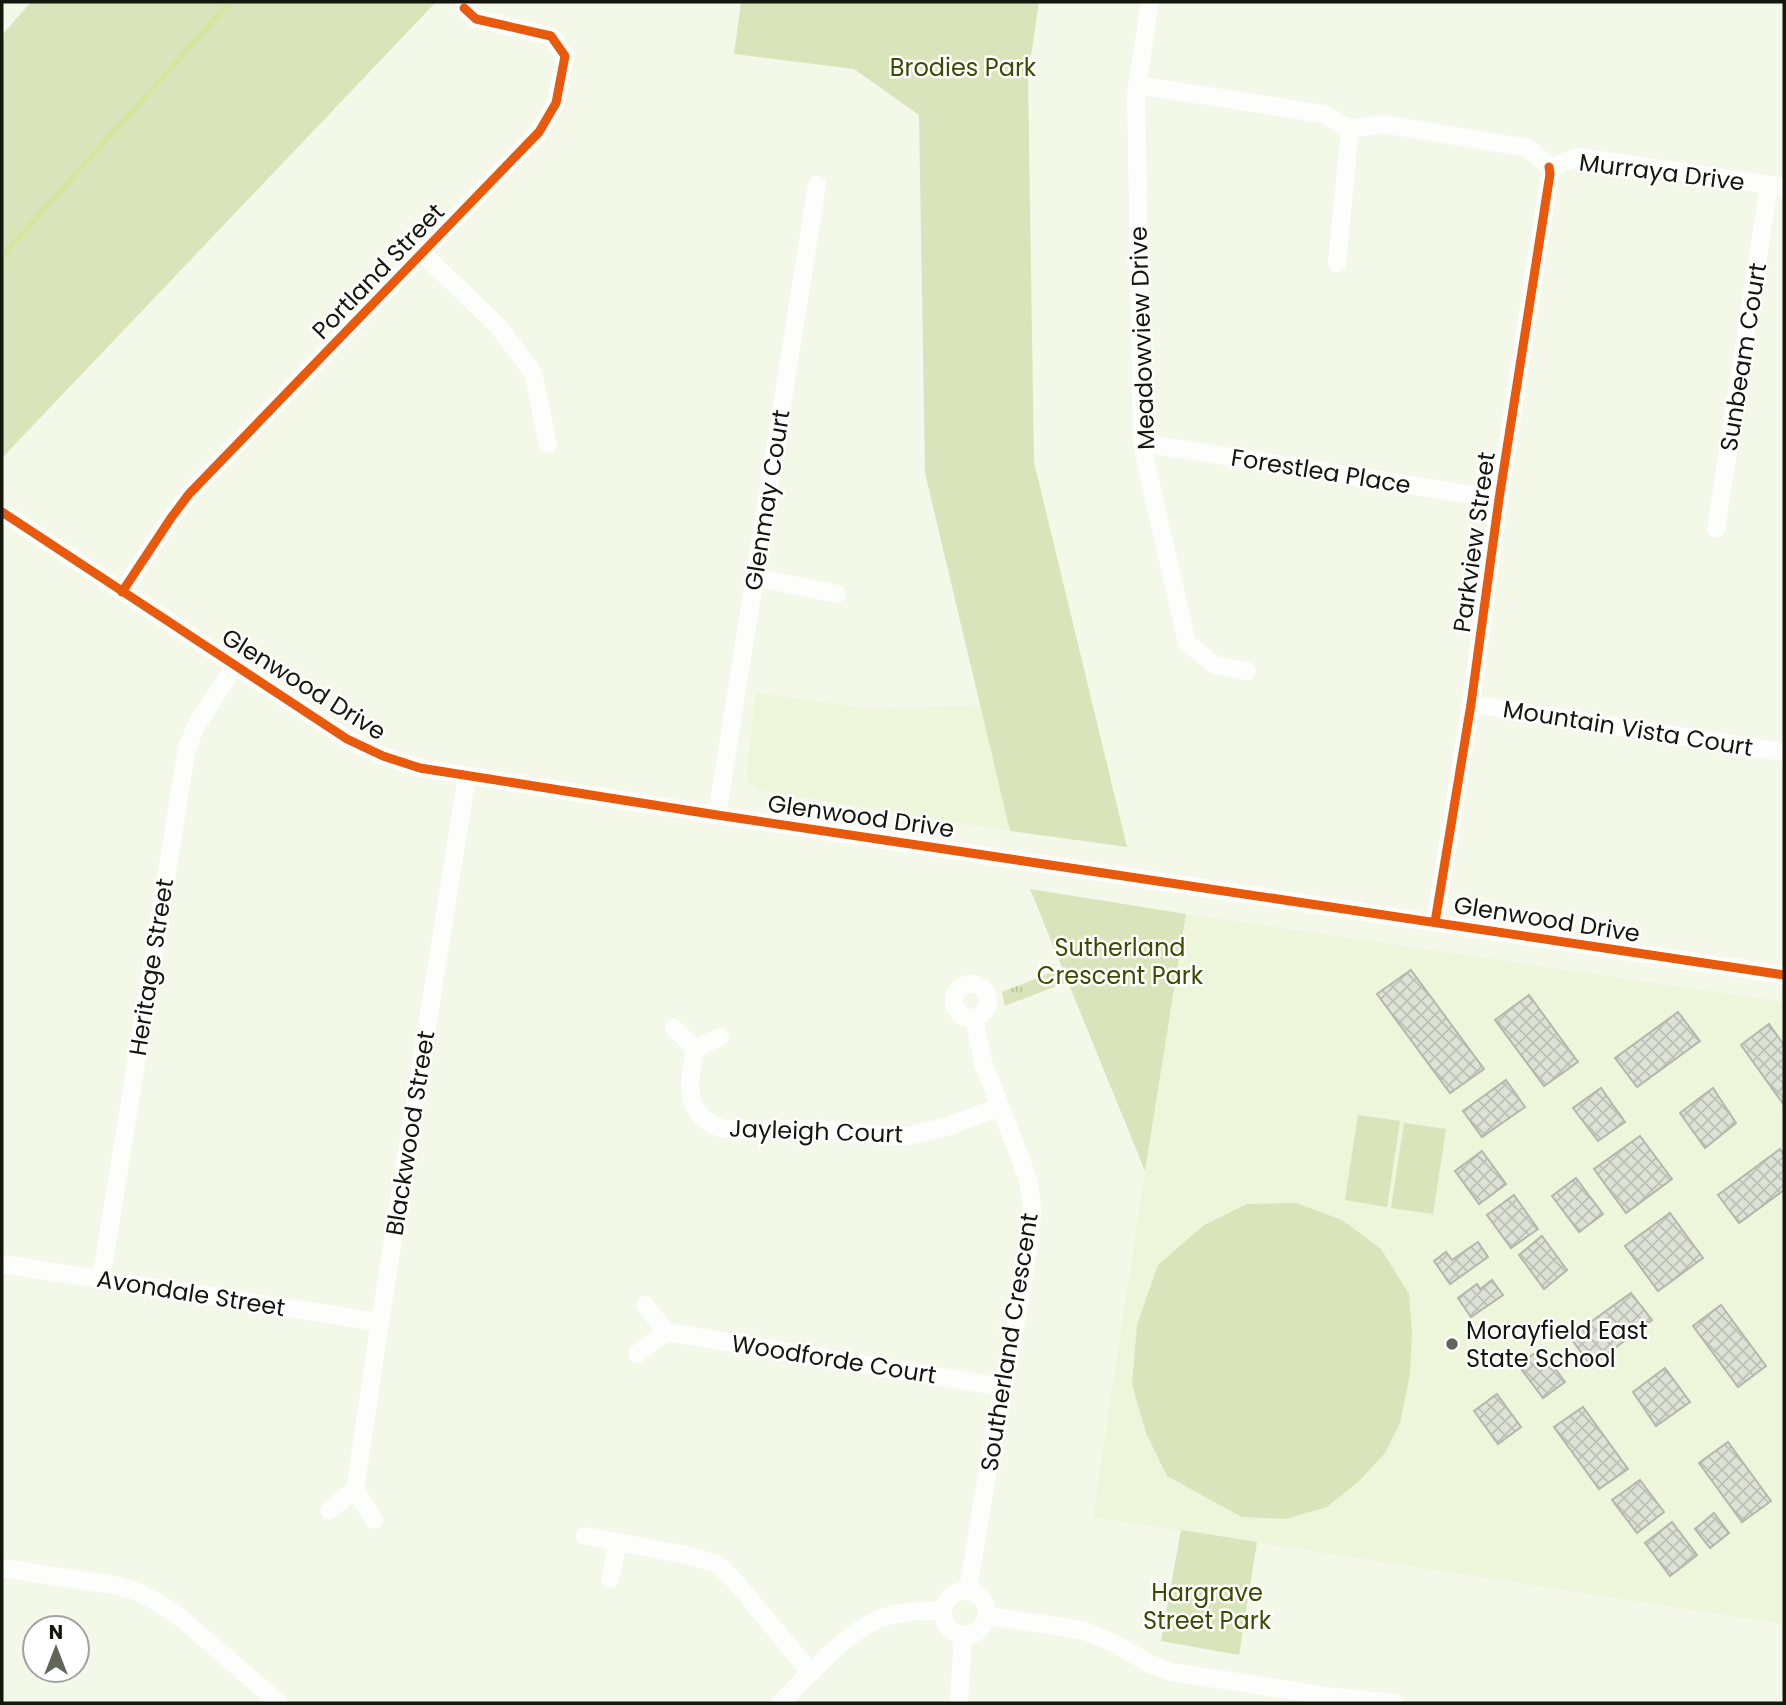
<svg xmlns="http://www.w3.org/2000/svg" width="1786" height="1705" viewBox="0 0 1786 1705" font-family="Poppins,sans-serif">
	<style>
		.built { fill: #edf5db }
		.grass { fill: url(#grass-tufts) }
		.green { fill: #d9e4bb }
		.lines { fill: none; stroke-linecap: round; stroke-linejoin: round }
		.stream { stroke: #d3e69e; stroke-width: 5 }
		.building { fill: url(#building-cross-hatch); stroke: #b4b8ac; stroke-width: 2 }
		.minor { stroke: #fdfefc; stroke-width: 18 }
		.cycleway-casing { stroke: #fff; stroke-width: 13 }
		.cycleway { stroke: #e8590c; stroke-width: 9 }
		.poi-dot { fill: #62665a; stroke: #fff; stroke-width: 2.5 }
		.labels { text-anchor: middle; dominant-baseline: central; stroke-width: 5; stroke-linejoin: round; paint-order: stroke }
		.park-label { font-size: 24px; fill: #3d4a00; stroke: #fff }
		.street-label { font-size: 24px; fill: #14170e; stroke: #fff }
		.poi-label { font-size: 24px; fill: #14170e; stroke: #fff; text-anchor: start }
	</style>
	<defs>
		<pattern id="grass-tufts" width="24" height="20" patternUnits="userSpaceOnUse" patternTransform="scale(1.75)"><rect width="24" height="20" fill="#d9e4bb"/><path d="M3 7l-1-3M5 7V3M7 7l1-3M15 17l-1-3M17 17v-4M19 17l1-3" fill="none" stroke="#b9c3a0"/></pattern>
		<pattern id="building-cross-hatch" width="8" height="8" patternUnits="userSpaceOnUse" patternTransform="scale(1.75)"><rect width="8" height="8" fill="#dee1d5"/><path d="M0 0l8 8M0 8l8-8" fill="none" stroke="#bec0b6"/></pattern>
	</defs>
	<rect width="100%" height="100%" fill="#f3f8e8"/>
	<path class="built" d="M756,693L870,709L980,705L1010,831L764,791L756,788L749,781L747,771Z
		M1186,914L1784,1002V1624L1093,1517L1145,1171Z"/>
	<path class="grass" d="M1062,968L1067,982L1005,1006L1002,992Z"/>
	<path class="green" d="M31,2H436L2,458V35Z
		M741,2H1039L1028,76L1034,462L1127,847L1010,831L925,473L919,115L854,69L734,54Z
		M1030,889L1186,914L1145,1171Z
		M1358,1115L1400,1121L1387,1207L1345,1200Z
		M1404,1123L1446,1129L1433,1214L1391,1208Z
		M1296,1203L1342,1220L1381,1249L1409,1294L1412,1333L1410,1374L1400,1423L1385,1453L1358,1482L1327,1507L1286,1519L1242,1517L1167,1476L1146,1433L1132,1384L1137,1325L1158,1265L1204,1225L1247,1204Z
		M1181,1530L1257,1542L1239,1655L1161,1641Z"/>
	<g class="lines">
		<path class="stream" d="M2,256L230,2"/>
	</g>
	<path class="building" d="M1411,970L1484,1069L1450,1093L1377,994Z
		M1529,995L1578,1062L1544,1086L1495,1020Z
		M1678,1012L1700,1041L1637,1087L1615,1058Z
		M1769,1024L1784,1045V1105L1741,1045Z
		M1506,1080L1525,1107L1482,1137L1463,1111Z
		M1601,1088L1625,1122L1598,1141L1573,1108Z
		M1713,1088L1736,1123L1705,1148L1680,1113Z
		M1640,1136L1672,1179L1626,1213L1594,1169Z
		M1780,1149L1784,1155V1190L1739,1223L1718,1195Z
		M1482,1151L1506,1184L1479,1204L1455,1171Z
		M1576,1178L1603,1214L1579,1232L1552,1196Z
		M1514,1195L1538,1229L1511,1248L1487,1215Z
		M1670,1213L1703,1258L1658,1291L1625,1246Z
		M1542,1236L1567,1270L1544,1289L1519,1255Z
		M1478,1242L1488,1257L1450,1284L1434,1261L1446,1252L1452,1260Z
		M1492,1280L1503,1295L1471,1317L1458,1298L1477,1284L1480,1289Z
		M1631,1293L1652,1320L1591,1366L1570,1337Z
		M1721,1305L1766,1366L1738,1387L1693,1326Z
		M1541,1349L1565,1382L1543,1398L1518,1365Z
		M1665,1368L1690,1402L1656,1426L1633,1392Z
		M1497,1394L1521,1427L1498,1444L1474,1411Z
		M1583,1407L1628,1469L1599,1489L1554,1427Z
		M1728,1442L1771,1501L1742,1522L1699,1463Z
		M1640,1480L1664,1512L1637,1533L1612,1500Z
		M1714,1513L1729,1533L1710,1548L1695,1529Z
		M1672,1522L1697,1555L1670,1576L1645,1543Z"/>
	<g class="lines">
		<path class="minor" d="M1150,2L1136,94L1142,438L1146,463L1187,643L1215,665L1247,671
			M1137,85L1324,114L1350,129L1383,124L1528,148L1549,167
			M1549,167L1579,157L1784,187
			M422,253L498,326L533,373L548,444
			M1337,263L1350,129
			M1143,443L1499,499
			M2,512L347,739L383,756L420,768L717,815L1784,975
			M1716,529L1769,185
			M755,577L837,594
			M122,592L171,518L189,494L539,132L556,103L565,56L551,36L476,19L464,8
			M1471,704L1784,752
			M717,815L817,185
			M1435,922L1471,704L1499,499L1550,174L1549,167
			M954 1001a17 17 0 1 1 34 0a17 17 0 1 1-34 0Z
			M674,1028L695,1049L720,1037
			M695,1049C688,1083 683,1117 724,1129H821L890,1136H907L946,1127L1000,1107
			M2,1264L380,1322
			M101,1280L187,748L197,724L235,666
			M666,1332L1003,1387
			M637,1354L666,1332L645,1305
			M355,1490L380,1322L467,776
			M329,1510L355,1490L374,1520
			M585,1536L687,1555L717,1564L734,1580L811,1673
			M2,1568L119,1586L138,1592L155,1601L176,1614L196,1631L279,1703
			M610,1579L618,1542
			M968,1590L992,1445L1014,1334L1031,1231L1032,1206L1028,1179L983,1062L974,1018
			M943 1613a22 22 0 1 1 44 0a22 22 0 1 1-44 0Z
			M988,1616L1082,1630L1116,1644L1150,1664L1172,1672L1334,1697L1395,1703
			M780,1703C806,1678 846,1632 879,1619C899,1611 921,1610 943,1611
			M959,1703L963,1635"/>
		<defs>
			<path id="cycleway" d="M2,512L347,739L383,756L420,768L717,815L1784,975
				M122,592L171,518L189,494L539,132L556,103L565,56L551,36L476,19L464,8
				M1435,922L1471,704L1499,499L1550,174L1549,167"/>
		</defs>
		<use href="#cycleway" class="cycleway-casing"/>
		<use href="#cycleway" class="cycleway"/>
	</g>
	<circle class="poi-dot" cx="1452" cy="1344" r="7"/>
	<g class="labels">
		<g class="park-label">
			<text x="963" y="67">Brodies Park</text>
			<text x="1120" y="947">Sutherland<tspan x="1120" dy="28">Crescent Park</tspan></text>
			<text x="1207" y="1592">Hargrave<tspan x="1207" dy="28">Street Park</tspan></text>
		</g>
		<g class="street-label">
			<text transform="translate(1662 172) rotate(7)">Murraya Drive</text>
			<text transform="translate(378 271) rotate(-46)">Portland Street</text>
			<text transform="translate(1142 338) rotate(-92)">Meadowview Drive</text>
			<text transform="translate(1743 357) rotate(-81)">Sunbeam Court</text>
			<text transform="translate(1321 471) rotate(9)">Forestlea Place</text>
			<text transform="translate(767 500) rotate(-81)">Glenmay Court</text>
			<text transform="translate(1474 542) rotate(-82)">Parkview Street</text>
			<text transform="translate(304 684) rotate(32)">Glenwood Drive</text>
			<text transform="translate(1628 728) rotate(9)">Mountain Vista Court</text>
			<text transform="translate(861 816) rotate(8)">Glenwood Drive</text>
			<text transform="translate(1547 919) rotate(9)">Glenwood Drive</text>
			<text transform="translate(151 967) rotate(-81)">Heritage Street</text>
			<text transform="translate(816 1131) rotate(2)">Jayleigh Court</text>
			<text transform="translate(410 1133) rotate(-81)">Blackwood Street</text>
			<text transform="translate(191 1293) rotate(9)">Avondale Street</text>
			<text transform="translate(1009 1342) rotate(-81)">Southerland Crescent</text>
			<text transform="translate(834 1359) rotate(9)">Woodforde Court</text>
		</g>
		<g class="poi-label">
			<text x="1466" y="1330">Morayfield East<tspan x="1466" dy="28">State School</tspan></text>
		</g>
	</g>
	<rect width="1786" height="1705" fill="none" stroke="#14170e" stroke-width="7"/>
	<g transform="translate(56 1649)"><circle r="33" fill="#ffffff" stroke="#a1a29f" stroke-width="2"/>
	<path d="M0-5L12 26L0 18L-12 26Z" fill="#62665a"/>
	<text y="-10" font-size="19" font-weight="bold" text-anchor="middle" fill="#14170e">N</text>
	</g>
</svg>
